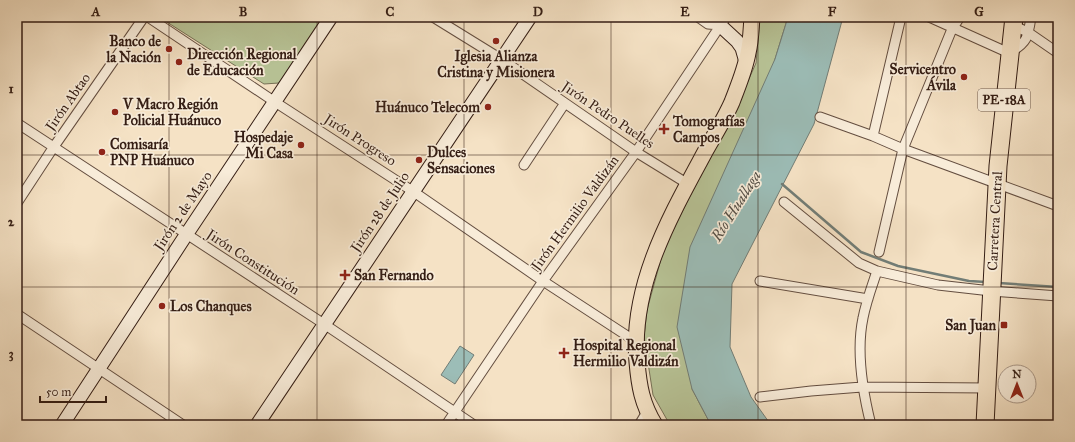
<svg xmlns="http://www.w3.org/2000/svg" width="1075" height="442" viewBox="0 0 1075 442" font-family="'IM FELL Great Primer',serif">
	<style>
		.green { fill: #b8c497; stroke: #767056 }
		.water { fill: #9cbdb7; stroke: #727d76 }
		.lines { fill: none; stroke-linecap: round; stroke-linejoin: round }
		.stream { stroke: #727d76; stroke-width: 2.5 }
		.street-casing { stroke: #644e40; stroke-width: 11 }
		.secondary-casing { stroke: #341d14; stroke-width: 15 }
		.primary-casing { stroke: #341d14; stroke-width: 17 }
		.highway-casing { stroke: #341d14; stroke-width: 19 }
		.street { stroke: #f8ecd9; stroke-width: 9 }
		.secondary { stroke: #f8ecd9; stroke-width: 13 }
		.primary { stroke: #f5e2c5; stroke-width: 15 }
		.highway { stroke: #f5e2c5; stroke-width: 17 }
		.grid { fill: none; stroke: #341d14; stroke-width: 1; stroke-opacity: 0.55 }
		.poi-dot { fill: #8f2418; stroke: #f8ecd9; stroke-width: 1.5 }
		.labels { text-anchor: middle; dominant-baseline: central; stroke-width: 3.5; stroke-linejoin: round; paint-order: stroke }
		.shield { fill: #f8ecd9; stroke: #6f5b4f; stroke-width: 1 }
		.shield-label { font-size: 13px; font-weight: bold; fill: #341d14 }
		.poi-label { font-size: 14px; font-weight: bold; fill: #341d14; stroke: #f8ecd9; text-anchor: start }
		.street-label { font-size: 14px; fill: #341d14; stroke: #f8ecd9 }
		.water-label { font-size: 15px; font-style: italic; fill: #534d45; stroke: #f8ecd9 }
		.neatline { fill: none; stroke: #341d14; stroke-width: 1.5 }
		.grid-label { font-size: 13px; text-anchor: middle; font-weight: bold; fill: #341d14 }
	</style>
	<rect width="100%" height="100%" fill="#f5e2c5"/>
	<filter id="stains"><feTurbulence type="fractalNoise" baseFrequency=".005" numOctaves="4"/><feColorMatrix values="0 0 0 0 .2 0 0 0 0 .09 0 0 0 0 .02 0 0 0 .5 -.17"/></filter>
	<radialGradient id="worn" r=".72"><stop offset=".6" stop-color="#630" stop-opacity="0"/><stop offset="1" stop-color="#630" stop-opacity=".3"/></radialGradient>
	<path class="green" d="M159,17H323L279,83L264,84Z
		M760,17H788L775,59L692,389L711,425H670L653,395L644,337L647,310L664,248L690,196L733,115L756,63Z"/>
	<path class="water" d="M788,17H843L814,124L732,284L730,347L751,397L771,425H711L692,389L677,327L690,247L775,59Z
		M460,346L474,355L455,384L441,375Z"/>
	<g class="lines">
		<path class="stream" d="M782,184L861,252L898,266L969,281L986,282
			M999,283L1058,287"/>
		<defs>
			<path id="street" d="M148,17L275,102L414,192L543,281L635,341
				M433,17L501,59L636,152L688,184
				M698,17L708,24L720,25
				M901,17L873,136L903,149L1058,206
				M929,17L1009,53C1027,43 1028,38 1031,17
				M1013,25L1029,33L1058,53
				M820,117L873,136
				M17,123L324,324L474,425
				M524,165L565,103
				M784,202L859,263L877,271L938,285L991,291L1058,296
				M17,203L53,148L144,17
				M879,252L903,149L952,29L960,17
				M760,281L868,299
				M17,314L183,425
				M760,397L811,391L862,387L987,388
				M446,425L543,281L636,152L726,17
				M639,425L647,412
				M871,425C863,393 856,351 863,318C866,302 872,286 877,271"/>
			<path id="secondary" d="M711,17L737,41L742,48L746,62
				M62,425L186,235L331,17
				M257,425L530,17"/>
			<path id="primary" d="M655,425C642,404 639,386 637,362C630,285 671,215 706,150C715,134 725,118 732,102C738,86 745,70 748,53C751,41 751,29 752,17"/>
			<path id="highway" d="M985,425L998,166L1014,17"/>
		</defs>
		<use href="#street" class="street-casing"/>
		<use href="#secondary" class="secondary-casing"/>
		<use href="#primary" class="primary-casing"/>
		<use href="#highway" class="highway-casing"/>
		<use href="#street" class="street"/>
		<use href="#secondary" class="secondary"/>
		<use href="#primary" class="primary"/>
		<use href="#highway" class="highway"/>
	</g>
	<path class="grid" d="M169,17V425M317,17V425M464,17V425M611,17V425M758,17V425M906,17V425M17,155H1058M17,287H1058"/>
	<g class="poi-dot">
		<circle cx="496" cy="41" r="4"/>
		<circle cx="169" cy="49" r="4"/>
		<circle cx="179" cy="62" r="4"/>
		<circle cx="964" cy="77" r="4"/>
		<circle cx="488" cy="107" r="4"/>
		<circle cx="115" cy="112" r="4"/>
		<path d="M662 123h4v4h4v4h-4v4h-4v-4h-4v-4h4z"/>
		<circle cx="301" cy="145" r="4"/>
		<circle cx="102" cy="152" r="4"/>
		<circle cx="419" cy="160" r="4"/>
		<path d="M343 269h4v4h4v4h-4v4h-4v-4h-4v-4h4z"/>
		<circle cx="162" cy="306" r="4"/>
		<rect x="1000" y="321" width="8" height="8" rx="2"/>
		<path d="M562 347h4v4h4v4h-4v4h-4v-4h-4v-4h4z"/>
	</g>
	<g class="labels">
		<rect class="shield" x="978" y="89" width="52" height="22" rx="3"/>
		<g class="shield-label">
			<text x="1004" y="100">PE-18A</text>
		</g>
		<g class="poi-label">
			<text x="161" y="41" text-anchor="end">Banco de<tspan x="161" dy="16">la Nación</tspan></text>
			<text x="187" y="54">Dirección Regional<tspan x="187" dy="16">de Educación</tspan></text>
			<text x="496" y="56" text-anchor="middle">Iglesia Alianza<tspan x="496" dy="16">Cristina y Misionera</tspan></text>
			<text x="956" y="69" text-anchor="end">Servicentro<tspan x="956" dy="16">Ávila</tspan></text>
			<text x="123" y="104">V Macro Región<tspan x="123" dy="16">Policial Huánuco</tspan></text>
			<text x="480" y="107" text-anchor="end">Huánuco Telecom</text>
			<text x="673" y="121">Tomografías<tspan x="673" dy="16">Campos</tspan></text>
			<text x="293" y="137" text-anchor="end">Hospedaje<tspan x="293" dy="16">Mi Casa</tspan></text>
			<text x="110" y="144">Comisaría<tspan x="110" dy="16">PNP Huánuco</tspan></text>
			<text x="427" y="152">Dulces<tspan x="427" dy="16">Sensaciones</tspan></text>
			<text x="354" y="275">San Fernando</text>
			<text x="170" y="306">Los Chanques</text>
			<text x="996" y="325" text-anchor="end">San Juan</text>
			<text x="573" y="345">Hospital Regional<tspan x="573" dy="16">Hermilio Valdizán</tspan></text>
		</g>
		<g class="street-label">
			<text transform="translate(68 102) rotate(-55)">Jirón Abtao</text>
			<text transform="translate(608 115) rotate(34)">Jirón Pedro Puelles</text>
			<text transform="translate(360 140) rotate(33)">Jirón Progreso</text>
			<text transform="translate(183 211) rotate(-56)">Jirón 2 de Mayo</text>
			<text transform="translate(380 212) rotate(-56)">Jirón 28 de Julio</text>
			<text transform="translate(575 213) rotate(-54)">Jirón Hermilio Valdizán</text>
			<text transform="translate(995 221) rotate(-87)">Carretera Central</text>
			<text transform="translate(253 262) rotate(33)">Jirón Constitución</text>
		</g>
		<g class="water-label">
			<text transform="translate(736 206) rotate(-58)">Río Huallaga</text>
		</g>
	</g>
	<rect width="1075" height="442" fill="none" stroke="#f5e2c5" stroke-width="44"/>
	<g transform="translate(1017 384)"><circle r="19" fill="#f8ecd9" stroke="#aa998a"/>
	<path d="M0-3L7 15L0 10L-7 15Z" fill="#8f2418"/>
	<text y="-6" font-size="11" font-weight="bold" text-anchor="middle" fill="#341d14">N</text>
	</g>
	<path d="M40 396v6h66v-6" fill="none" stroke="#341d14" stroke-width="2"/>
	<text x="46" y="396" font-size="12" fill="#341d14" stroke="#f8ecd9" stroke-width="3" paint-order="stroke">50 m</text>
	<rect x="22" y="22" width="1031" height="398" class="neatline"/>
	<g class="grid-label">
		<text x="96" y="16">A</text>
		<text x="243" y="16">B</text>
		<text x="390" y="16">C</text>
		<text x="538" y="16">D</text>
		<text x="685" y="16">E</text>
		<text x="832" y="16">F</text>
		<text x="979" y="16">G</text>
		<text x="11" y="93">1</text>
		<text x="11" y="226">2</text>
		<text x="11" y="358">3</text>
	</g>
	<rect width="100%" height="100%" filter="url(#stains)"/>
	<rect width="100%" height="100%" fill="url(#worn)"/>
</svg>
